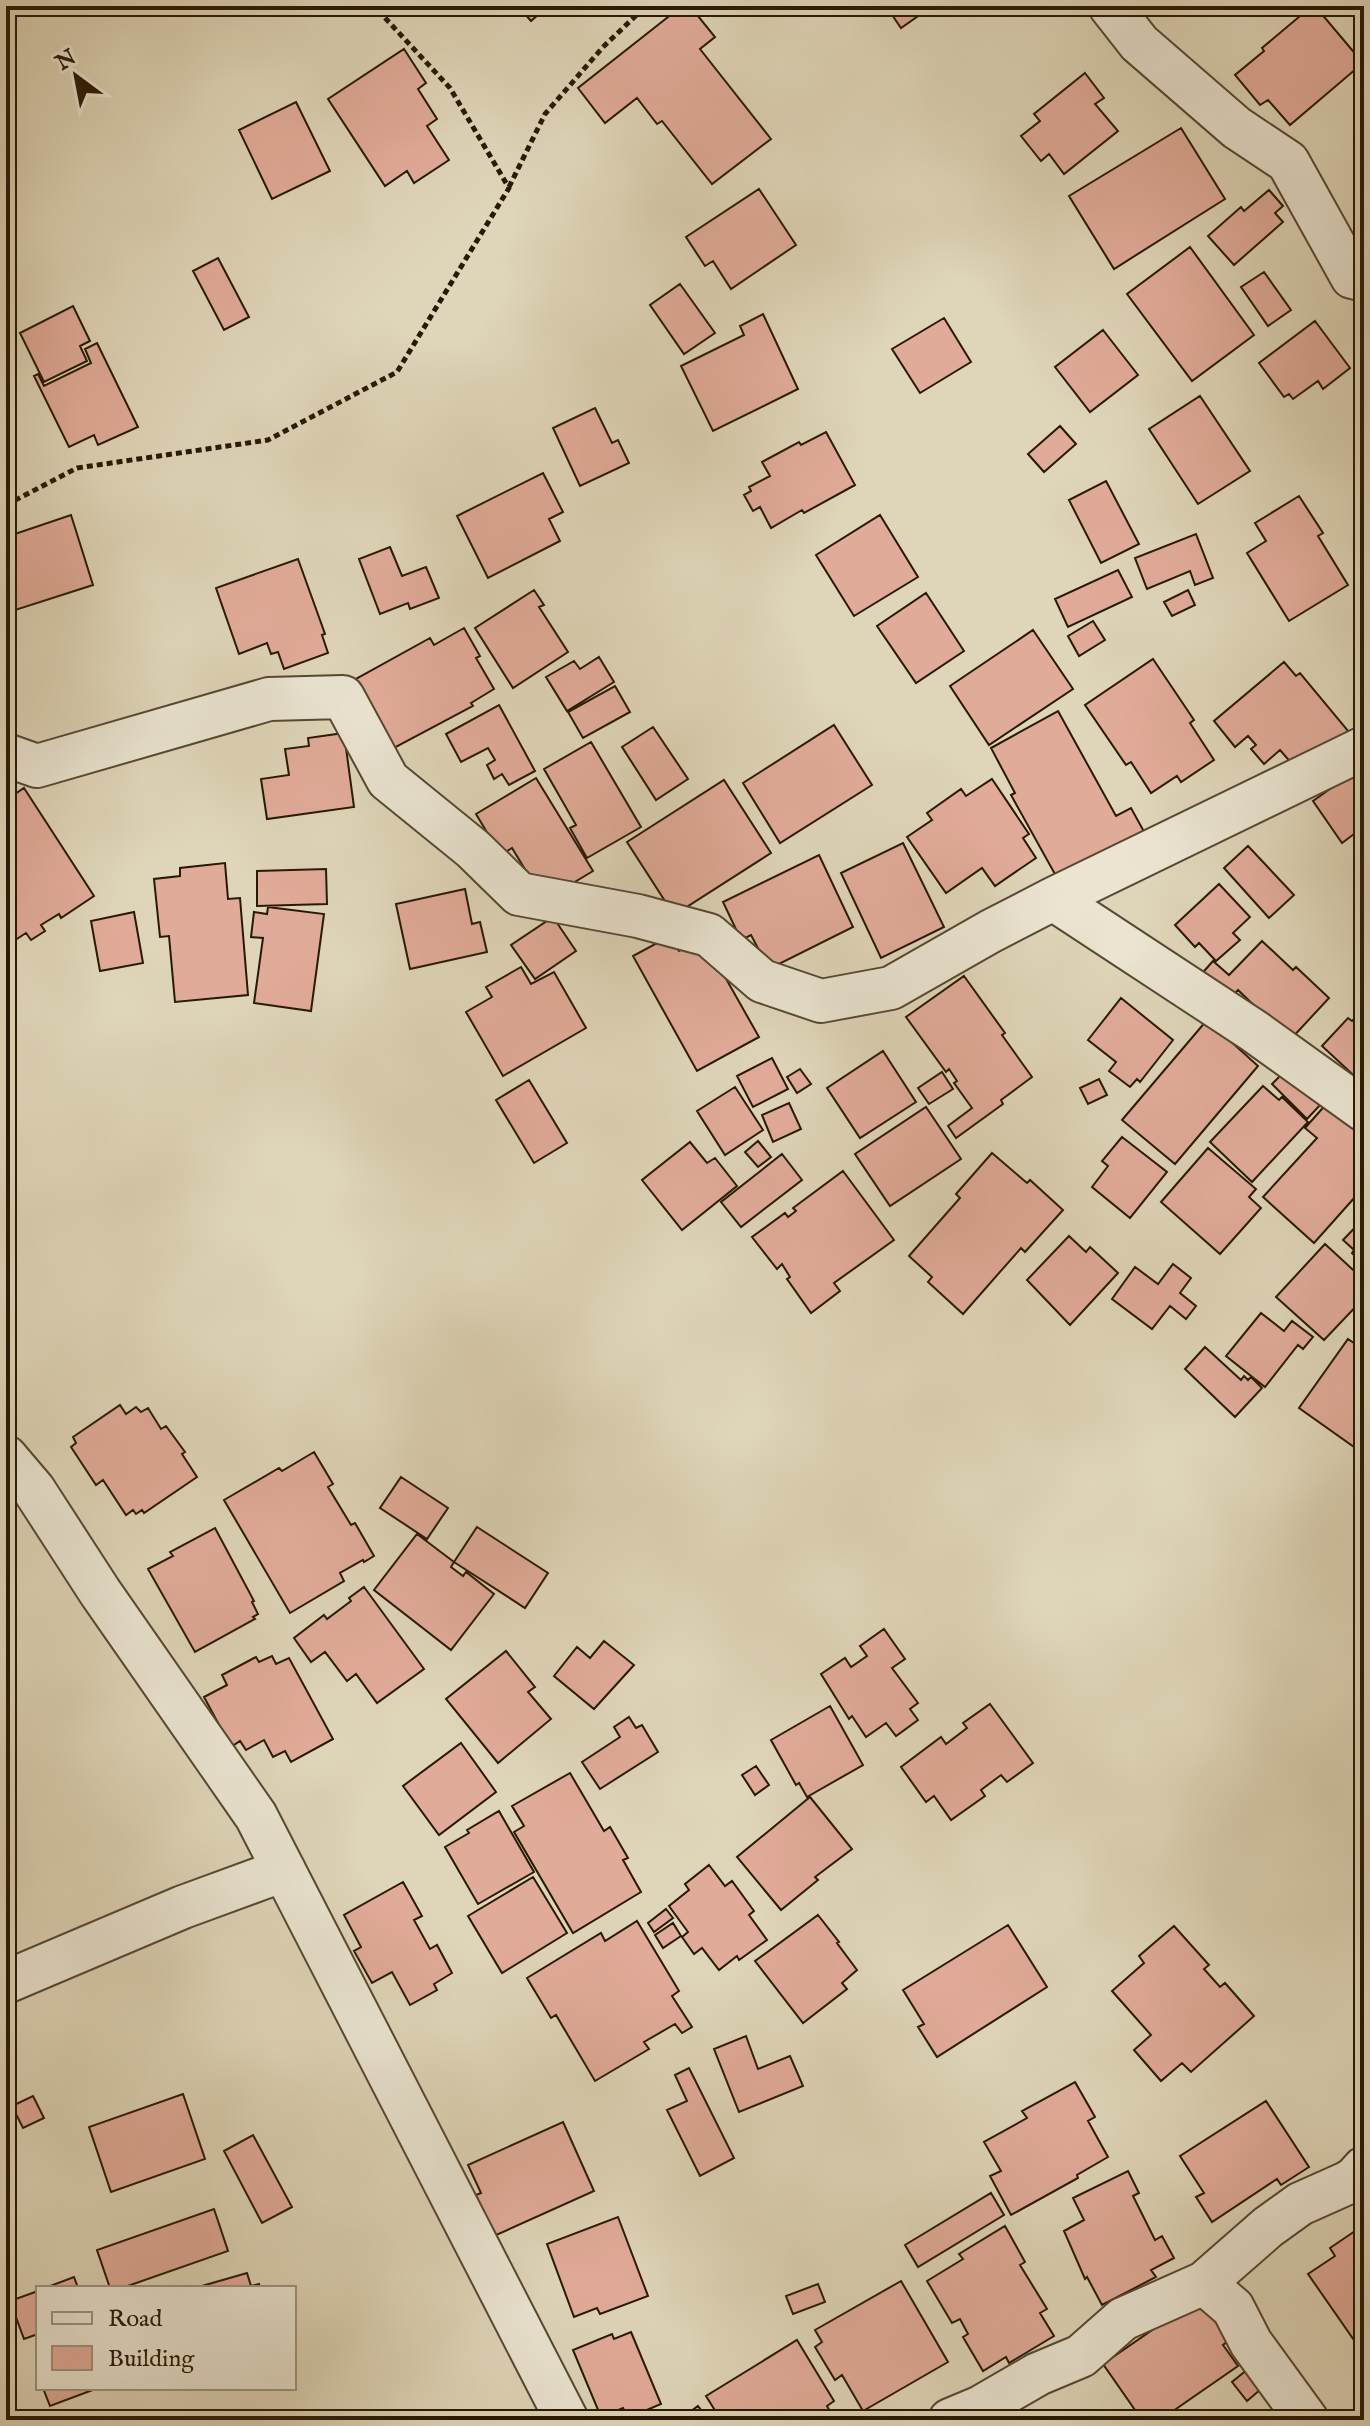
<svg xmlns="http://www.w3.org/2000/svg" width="1370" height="2426" viewBox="0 0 1370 2426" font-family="'IM FELL English',serif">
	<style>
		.building { fill: #e1ab99; stroke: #281906; stroke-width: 2 }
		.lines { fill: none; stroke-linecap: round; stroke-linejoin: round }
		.street-casing { stroke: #564832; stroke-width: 46 }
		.path { stroke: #281906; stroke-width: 5; stroke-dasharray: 6 4; stroke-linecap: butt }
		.street { stroke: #eae4d1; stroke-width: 42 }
	</style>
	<rect width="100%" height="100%" fill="#dfd5b8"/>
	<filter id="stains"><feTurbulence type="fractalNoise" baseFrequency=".0025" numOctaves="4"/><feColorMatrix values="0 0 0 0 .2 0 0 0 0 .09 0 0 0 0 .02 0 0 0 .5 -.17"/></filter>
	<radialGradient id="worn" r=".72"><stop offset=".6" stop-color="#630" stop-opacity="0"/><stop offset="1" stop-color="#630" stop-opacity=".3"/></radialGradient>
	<path class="building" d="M518,6H548L531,21Z
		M682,6H690L715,37L700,49L771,139L712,184L662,121L657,124L637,98L605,123L578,88Z
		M886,6H925L928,9L901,28Z
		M1312,6H1315L1363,63L1290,125L1268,100L1260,105L1235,75L1264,51L1262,48Z
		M404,49L426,83L418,89L437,119L427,126L449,160L414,183L407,171L385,186L328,99Z
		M1085,73L1104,98L1095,104L1118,131L1064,174L1049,154L1041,161L1021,136L1040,121L1034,114Z
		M296,102L330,171L272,199L239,130Z
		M1181,128L1225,199L1114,269L1069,196Z
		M759,189L796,245L731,289L713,261L705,266L686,237Z
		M1269,190L1283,206L1275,213L1283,222L1234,265L1208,236L1241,207L1244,211Z
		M1190,247L1254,335L1192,381L1127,294Z
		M218,258L249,317L224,330L193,271Z
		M1264,272L1291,310L1268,326L1241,287Z
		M680,284L715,333L684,354L650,305Z
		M73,306L90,341L80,346L87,361L44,382L20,333Z
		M763,314L798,389L713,431L681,366L744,335L740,326Z
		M944,318L971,362L920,393L892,349Z
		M1315,321L1350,368L1323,389L1318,381L1293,399L1289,394L1284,397L1259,363Z
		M1103,330L1138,375L1090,412L1055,367Z
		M97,343L138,427L98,445L94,435L69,447L34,376L38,374L44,386L91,363L85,349Z
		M1200,396L1250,471L1198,504L1149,429Z
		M595,408L612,443L618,440L629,463L580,486L553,428Z
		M1060,426L1076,444L1044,472L1028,454Z
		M826,432L855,485L804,513L802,510L771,528L760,507L753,511L744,495L751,491L749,487L770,476L762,462L799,442L801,445Z
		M543,473L563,512L549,519L560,541L488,578L457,516Z
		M1106,481L1139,544L1101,563L1069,500Z
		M1299,496L1323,533L1318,536L1348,585L1289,621L1247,553L1266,541L1255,523Z
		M71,515L93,585L6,613V537Z
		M880,515L918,577L854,616L816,555Z
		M1196,534L1213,578L1195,585L1190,571L1147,589L1135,558Z
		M390,547L402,576L426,567L439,598L410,609L408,603L380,614L359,559Z
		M298,559L325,634L322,635L328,653L284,669L278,652L271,654L267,643L239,654L216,588Z
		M1118,570L1132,597L1068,627L1055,599Z
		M534,590L544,605L539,607L568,652L513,688L475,628Z
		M1188,590L1195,605L1172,616L1164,602Z
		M926,593L964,651L916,683L877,626Z
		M1093,621L1105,640L1079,656L1068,636Z
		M464,628L480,656L476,658L494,689L471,703L473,706L394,748L356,679L430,638L434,645Z
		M1033,630L1073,689L989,745L950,686Z
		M599,657L614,682L567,711L546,677L574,661L580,669Z
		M1153,659L1194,720L1190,723L1214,760L1181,782L1177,776L1151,793L1131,762L1126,765L1085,705Z
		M1284,662L1296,676L1300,673L1349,732L1299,772L1280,750L1264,764L1251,749L1256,745L1248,736L1235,747L1214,721Z
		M615,686L630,712L583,738L568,712Z
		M499,705L535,771L509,785L502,774L494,779L487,765L495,760L488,748L461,762L446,734Z
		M1058,711L1116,816L1131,808L1147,837L1061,885L1011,795L1015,793L991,748Z
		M834,725L872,785L780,843L743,783Z
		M653,727L688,779L656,800L622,747Z
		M344,733L354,807L267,819L261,779L289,775L285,749L309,746L308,738Z
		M591,742L641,827L587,858L570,828L576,825L544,769Z
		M1364,765V833L1356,838L1354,834L1342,843L1313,801Z
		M536,778L593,871L558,892L537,889L512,848L495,859L482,837L488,834L476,814Z
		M992,779L1029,834L1023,838L1036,858L995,886L982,868L946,893L907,837L932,820L927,813L961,789L966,796Z
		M724,780L771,853L674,915L627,842Z
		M24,788L94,896L61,918L59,914L41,925L45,931L31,940L26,933L6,946V800Z
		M903,843L944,927L881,958L841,873Z
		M1248,846L1294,895L1269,918L1224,868Z
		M819,855L853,927L769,969L751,935L741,940L723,902Z
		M225,863L228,899L240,898L248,995L175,1002L169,936L160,937L154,879L180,876V868Z
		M326,869L327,904L257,906V871Z
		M1219,884L1250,917L1233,933L1240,940L1216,961L1199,943L1195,947L1175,925Z
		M465,889L472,924L480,922L487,952L410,969L396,904Z
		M268,907L324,914L311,1011L254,1003L263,938L251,937L254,912L267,914Z
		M134,912L143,963L100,971L91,921Z
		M553,917L576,951L535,979L511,945Z
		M670,936L679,951L703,938L759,1037L697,1071L633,956Z
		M1262,941L1293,970L1296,967L1329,998L1290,1040L1238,990L1225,1005L1197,979L1213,961L1229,975Z
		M521,967L531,984L554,972L586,1028L503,1076L466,1012L492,997L486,987Z
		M964,976L1005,1033L1002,1035L1032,1077L1001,1100L1003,1104L956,1138L948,1126L972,1108L954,1083L957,1081L949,1069L946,1072L906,1017Z
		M1121,998L1173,1040L1140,1082L1137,1079L1130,1087L1109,1071L1116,1062L1088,1040Z
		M1364,1009V1085L1322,1046L1348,1018L1352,1021Z
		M1207,1020L1258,1066L1175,1164L1122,1120Z
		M883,1051L916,1102L860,1138L827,1088Z
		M772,1058L788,1089L753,1107L737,1076Z
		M800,1069L811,1084L797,1093L787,1077Z
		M942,1072L953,1089L929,1104L918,1088Z
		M1283,1073L1323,1102L1307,1119L1272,1084Z
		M1099,1079L1107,1095L1088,1104L1080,1088Z
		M529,1080L567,1143L534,1163L496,1100Z
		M1263,1086L1279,1100L1282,1097L1308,1122L1252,1182L1210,1142Z
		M735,1087L763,1130L725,1155L697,1111Z
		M1337,1092L1364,1116V1187L1314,1243L1263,1197L1317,1138L1305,1128Z
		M789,1103L801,1129L773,1142L762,1115Z
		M926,1107L961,1159L890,1206L855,1154Z
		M1122,1137L1167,1172L1130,1218L1092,1187L1108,1166L1102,1161Z
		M758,1141L771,1157L758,1167L745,1152Z
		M690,1142L707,1163L715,1158L737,1186L682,1230L642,1180Z
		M1208,1148L1256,1189L1249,1197L1261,1208L1220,1254L1161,1202Z
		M992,1153L1027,1183L1030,1180L1063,1210L1025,1252L1021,1248L963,1314L928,1282L932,1277L909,1256L960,1198L956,1194Z
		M782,1154L802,1180L741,1227L721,1202Z
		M843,1171L894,1240L834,1283L840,1291L811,1313L787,1279L790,1277L782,1264L777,1269L752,1237L785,1213L788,1217L796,1211L793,1208Z
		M1364,1218V1265L1352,1253L1354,1250L1343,1240Z
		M1069,1236L1086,1252L1090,1247L1118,1273L1070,1325L1027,1280Z
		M1325,1244L1364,1280V1289L1360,1293L1364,1298L1324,1340L1276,1297Z
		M1173,1264L1191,1278L1180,1293L1196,1306L1186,1319L1170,1306L1152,1329L1112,1299L1135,1267L1158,1284Z
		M1261,1313L1284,1331L1292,1321L1313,1337L1303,1349L1298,1345L1265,1387L1226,1356Z
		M1348,1339L1364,1350V1454L1299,1408Z
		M1205,1347L1241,1380L1244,1376L1248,1380L1251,1377L1262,1388L1235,1417L1185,1369Z
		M120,1405L126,1414L136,1407L141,1412L148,1408L161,1429L166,1426L185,1452L182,1454L197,1477L144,1513L142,1510L136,1514L133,1510L126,1515L103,1480L96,1485L71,1447L76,1443L73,1437Z
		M314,1452L333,1484L328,1487L351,1525L355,1523L374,1556L364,1562L363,1560L340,1573L344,1581L290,1613L224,1500L279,1468L282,1471Z
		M401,1477L448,1508L427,1539L380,1508Z
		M477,1527L548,1573L525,1608L454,1562Z
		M215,1528L254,1601L252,1602L258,1614L253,1617L255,1619L195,1652L148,1569L173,1556L170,1552Z
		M417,1534L454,1562L451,1567L463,1576L466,1572L494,1594L451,1650L374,1590Z
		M364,1587L424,1669L377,1703L356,1674L347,1681L325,1652L311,1662L294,1638L324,1615L327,1619L351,1601L349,1598Z
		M884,1629L905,1659L892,1668L918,1703L910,1709L918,1720L896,1736L886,1723L866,1737L852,1716L849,1719L821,1674L845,1658L851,1667L867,1656L860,1646Z
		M604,1641L634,1665L594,1709L554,1676L577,1647L590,1658Z
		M506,1651L535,1687L528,1692L551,1719L498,1763L446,1699Z
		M272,1656L276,1664L289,1658L333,1739L291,1762L285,1751L273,1757L264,1740L246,1750L240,1741L231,1747L204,1697L227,1685L222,1675L256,1657L259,1662Z
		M990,1704L1033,1763L1007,1782L1001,1775L981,1790L985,1796L951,1820L934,1796L926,1802L901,1767L941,1737L946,1744L967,1728L963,1723Z
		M830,1706L863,1765L807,1797L799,1783L796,1785L771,1740Z
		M629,1717L636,1728L642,1725L658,1752L600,1789L582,1762L620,1737L614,1727Z
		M461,1743L496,1792L439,1835L403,1786Z
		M756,1766L769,1785L755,1795L742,1775Z
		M570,1773L604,1831L610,1827L628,1858L623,1860L641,1892L573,1933L514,1832L524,1826L512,1806Z
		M810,1797L852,1849L815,1877L818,1880L781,1910L737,1857Z
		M499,1811L534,1872L478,1904L445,1847L469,1833L467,1830Z
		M709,1865L725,1886L732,1881L754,1911L749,1915L767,1940L739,1960L737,1956L719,1970L702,1948L694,1954L682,1937L688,1932L669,1906L689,1890L685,1884Z
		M533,1877L567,1933L502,1973L468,1916Z
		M403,1882L422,1916L414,1920L430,1949L437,1945L452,1973L434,1984L437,1990L410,2005L392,1972L372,1983L354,1951L361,1947L344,1915Z
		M666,1909L673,1918L654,1932L648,1923Z
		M818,1915L839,1942L837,1943L857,1970L842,1983L847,1989L803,2023L755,1961Z
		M637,1921L679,1991L672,1996L692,2027L682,2033L675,2024L644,2042L649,2049L595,2081L556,2015L551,2018L527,1978L601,1933L605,1941Z
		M673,1923L681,1936L663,1948L655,1935Z
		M1008,1925L1047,1987L937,2057L918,2027L924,2024L903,1990Z
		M1174,1926L1209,1965L1204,1969L1220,1987L1225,1983L1254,2016L1191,2072L1182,2063L1161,2081L1134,2050L1151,2035L1112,1991L1144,1963L1139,1956Z
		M746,2036L758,2069L790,2056L803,2086L739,2112L714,2049Z
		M689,2068L734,2158L700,2176L667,2110L687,2101L675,2075Z
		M1075,2082L1095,2117L1088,2121L1108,2157L1077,2175L1078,2178L1011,2215L990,2176L1001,2171L984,2142L1027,2118L1022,2111Z
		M183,2094L205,2159L111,2192L89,2127Z
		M33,2096L44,2118L23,2128L12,2106Z
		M1266,2101L1309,2167L1281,2185L1277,2179L1212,2222L1196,2197L1204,2193L1180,2156Z
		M563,2122L594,2191L494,2236L476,2195L481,2193L468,2165Z
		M253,2135L292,2207L262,2223L224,2151Z
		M1128,2171L1139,2193L1133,2196L1155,2240L1162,2236L1174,2258L1151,2270L1156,2277L1102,2305L1087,2277L1085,2279L1064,2231L1084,2220L1073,2198Z
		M991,2193L1004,2215L918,2267L905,2245Z
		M214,2209L228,2251L122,2288H110L97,2250Z
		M618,2217L648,2296L600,2314L597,2308L574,2317L547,2244Z
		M1005,2226L1025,2262L1020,2265L1047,2309L1040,2313L1054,2336L1009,2363L1006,2357L983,2371L963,2337L968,2334L960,2319L952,2323L927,2281L963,2259L959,2254Z
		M1361,2227L1364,2231V2337L1356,2343L1308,2274L1335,2256L1330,2248Z
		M247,2273L251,2286L259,2284L260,2288H203L202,2286Z
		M74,2277L78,2288H45Z
		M901,2281L948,2362L863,2411L842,2375L835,2380L815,2347L822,2342L815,2330Z
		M818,2284L825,2302L793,2314L786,2296Z
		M38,2291V2334L24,2339L10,2301Z
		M1203,2295L1232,2338L1223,2345L1238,2366L1160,2420H1142L1103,2364Z
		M631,2332L661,2404L628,2418L623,2408L601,2417L573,2350L612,2334L614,2339Z
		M797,2340L834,2401L827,2406L835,2420H721L706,2396Z
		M1253,2365L1268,2383L1247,2401L1232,2382Z
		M43,2388H98L50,2406Z
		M698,2406L709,2420H679Z"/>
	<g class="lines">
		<defs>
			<path id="street" d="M1110,6L1139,43L1237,128L1288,162L1352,277L1364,280
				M6,755L37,766L269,699L343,697L388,780L473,849L519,894L638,916L709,935L762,981L821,1001L891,988L991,931L1053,899L1364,748
				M1053,899L1254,1031L1364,1110
				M6,1457L34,1490L100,1592L256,1816L567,2420
				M6,1982L183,1907L284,1870
				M1204,2283L1233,2308L1251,2343L1307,2420
				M950,2420L981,2407L1038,2374L1081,2356L1123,2319L1204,2283L1268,2227L1300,2204L1347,2183L1355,2178L1364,2168"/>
		</defs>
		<use href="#street" class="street-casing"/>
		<path class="path" d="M509,187L545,114L603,47L646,6
			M6,505L77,468L268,440L397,372L509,188L450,88L374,6"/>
		<use href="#street" class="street"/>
	</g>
	<rect width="1370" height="2426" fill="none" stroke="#dfd5b8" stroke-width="32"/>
	<rect x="8" y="8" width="1354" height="2410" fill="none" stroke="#281906" stroke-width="4"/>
	<rect x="16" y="16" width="1338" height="2394" fill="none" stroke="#281906" stroke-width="2"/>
	<rect x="36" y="2286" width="260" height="104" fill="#eae4d1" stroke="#9c9380" stroke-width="2"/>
	<rect x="52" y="2312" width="40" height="12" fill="#eae4d1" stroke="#9c9380" stroke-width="2"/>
	<text x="108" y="2326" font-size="24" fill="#281906">Road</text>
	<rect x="52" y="2346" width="40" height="24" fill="#e1ab99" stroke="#9c9380" stroke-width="2"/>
	<text x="108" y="2366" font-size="24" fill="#281906">Building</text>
	<g transform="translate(76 76) rotate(328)" stroke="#eae4d1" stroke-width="6" paint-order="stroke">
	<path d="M0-6L14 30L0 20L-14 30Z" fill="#281906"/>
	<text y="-12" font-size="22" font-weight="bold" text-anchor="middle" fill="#281906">N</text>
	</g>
	<rect width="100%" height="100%" filter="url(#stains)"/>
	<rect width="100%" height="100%" fill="url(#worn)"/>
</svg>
